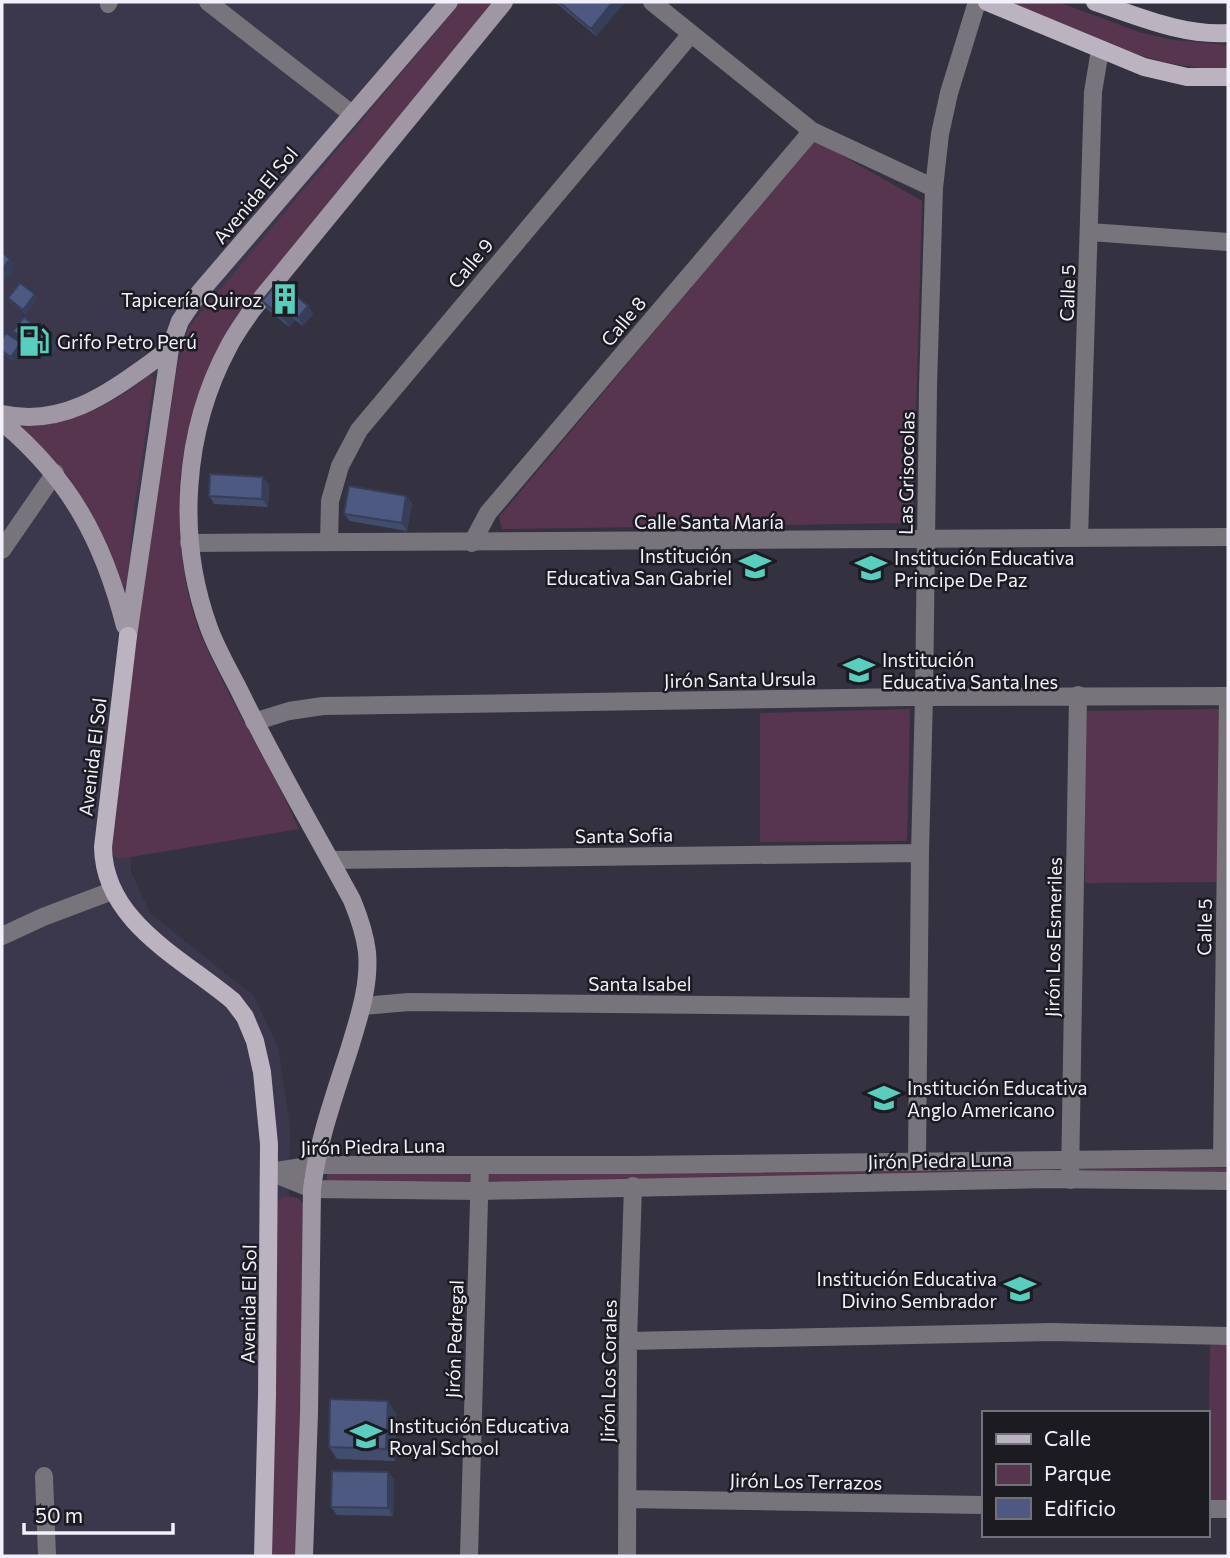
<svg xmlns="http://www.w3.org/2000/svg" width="1230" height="1558" viewBox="0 0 1230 1558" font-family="Commissioner,sans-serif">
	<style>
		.built { fill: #3b374d }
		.green { fill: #57354f }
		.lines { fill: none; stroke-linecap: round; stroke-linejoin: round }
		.pedestrian { stroke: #78747b; stroke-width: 16 }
		.minor { stroke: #78747b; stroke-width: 18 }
		.tertiary { stroke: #78747b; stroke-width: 18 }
		.secondary { stroke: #9f97a3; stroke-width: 18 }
		.primary { stroke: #bcb3c1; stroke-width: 18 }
		.wall { fill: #424d6e }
		.shaded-wall { fill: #363e5a }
		.building { fill: #4d5980; stroke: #363e5a; stroke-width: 2 }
		.labels { text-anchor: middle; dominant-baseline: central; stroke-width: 5; stroke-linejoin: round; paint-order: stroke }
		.street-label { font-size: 19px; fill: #f2f1fb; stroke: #1c1b22 }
		.poi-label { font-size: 19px; fill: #f2f1fb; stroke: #1c1b22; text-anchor: start }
	</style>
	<rect width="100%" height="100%" fill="#343241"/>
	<path class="built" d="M2,2H476L244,282L182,413L133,753L131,871L150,913L254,996L278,1047L290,1125L285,1556H2Z"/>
	<path class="green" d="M461,2H495L241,310C191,390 171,464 182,557C186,587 192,617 205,644C233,707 271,766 299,829L118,859L108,850L151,531L178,363L189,327Z
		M1009,2H1058L1142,33L1174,40L1228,45V69C1150,70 1080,33 1009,2Z
		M815,140L922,201L913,523L502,529L499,517Z
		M150,374L154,380L134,508L127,583L124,589C109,548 92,509 66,474C53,457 34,444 21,428C33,424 46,424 59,421C92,415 125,396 150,374Z
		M910,709L907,841L760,842V713Z
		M1219,709L1217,882L1085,883V711Z
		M1228,1168V1178L327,1182V1172Z
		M283,1196L298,1198L304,1205L297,1556H269L276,1204Z
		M1210,1345H1228V1502L1207,1501Z"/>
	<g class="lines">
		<path class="pedestrian" d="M108,5L110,2"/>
		<path class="minor" d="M208,2L352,114
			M652,2L812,131L934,188
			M1090,232L1228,242
			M1079,538L1093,92L1100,50
			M329,542L330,501L340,466L359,430L691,34
			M189,543L1228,537
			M472,543L488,513L812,131
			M2,550L55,473
			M254,722L289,711L323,706L910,697L1228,696
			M330,860L920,853
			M363,1006L409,1002L918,1007
			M1222,1158L1228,696
			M917,1161L920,853L924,697L928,387L934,188L940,134L949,93L977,2
			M1070,1180L1078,695
			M628,1341L1051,1332L1228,1336
			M44,1476L47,1556
			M627,1499L983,1505
			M1207,1509H1228
			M469,1556L480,1165
			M627,1556L628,1341L633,1186"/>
		<path class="tertiary" d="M2,936L43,917L112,891
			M270,1172L312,1189L480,1191L1048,1179L1228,1181
			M270,1172L315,1165H634L1228,1158"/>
		<path class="secondary" d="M2,414C70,429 118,385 170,349
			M2,422C70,479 103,540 125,626
			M128,636L170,349L180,321L199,293L449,2
			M304,1556L309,1413L312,1189C318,1140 335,1094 350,1047C359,1017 370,985 367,952C365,934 359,917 352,900C314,830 274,762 239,690C229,670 217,650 209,628C176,538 183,431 229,346C235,334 244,322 252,310L504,2"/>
		<path class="primary" d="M987,2L1144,67L1187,77H1228
			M1095,2C1138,16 1182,36 1228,33
			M128,636L103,847C104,922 182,958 233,1001L245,1017L255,1041L262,1072L269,1144L267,1396L263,1556"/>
	</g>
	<path class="wall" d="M555,2H625L596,36Z
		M8,298H38L26,314L11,302Z
		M262,301L308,306L313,314L303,326L295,320L289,327L267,309Z
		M13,331L57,346L47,360L16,335Z
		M2,339L21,343L24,347L14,361L2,353Z
		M263,477L269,485L268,507L214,504L209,496Z
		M406,496L412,503L407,531L350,521L344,514Z
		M396,1413L395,1461L337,1459L329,1447Z
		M388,1472L394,1480L393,1516L337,1515L331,1507Z"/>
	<path class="shaded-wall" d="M613,2H625L596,36L591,29Z
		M10,259L16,267L2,284V269Z
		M35,294L38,298L26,314L23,310Z
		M308,306L313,314L303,326L298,318Z
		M290,312L295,320L289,327L284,319Z
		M54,342L57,346L47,360L44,356Z
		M21,343L24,347L14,361L11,357Z
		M263,477L269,485L268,507L262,499Z
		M406,496L412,503L407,531L402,523Z
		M388,1401L396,1413L395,1461L386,1449Z
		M388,1472L394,1480L393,1516L388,1508Z"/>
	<path class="building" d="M559,2H613L591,29Z
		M2,252L10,259L2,269Z
		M278,281L308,306L298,318L290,312L284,319L262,301Z
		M20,283L35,294L23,310L8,298Z
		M24,317L54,342L44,356L13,331Z
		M6,333L21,343L11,357L2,351V339Z
		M210,474L263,477L262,499L209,496Z
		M349,486L406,496L402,523L344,514Z
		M330,1399L388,1401L386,1449L329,1447Z
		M332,1471L388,1472V1508L331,1507Z"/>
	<defs>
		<symbol id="building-bare" viewBox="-9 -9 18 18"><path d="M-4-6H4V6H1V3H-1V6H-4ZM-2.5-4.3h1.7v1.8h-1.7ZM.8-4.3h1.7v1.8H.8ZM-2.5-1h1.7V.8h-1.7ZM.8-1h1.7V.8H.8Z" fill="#58cebf" stroke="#1c1b22" stroke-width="2.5" paint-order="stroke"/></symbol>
		<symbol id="fuel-bare" viewBox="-9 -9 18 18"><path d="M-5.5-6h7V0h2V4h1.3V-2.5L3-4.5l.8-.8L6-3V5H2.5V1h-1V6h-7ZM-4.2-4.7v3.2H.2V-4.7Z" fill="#58cebf" stroke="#1c1b22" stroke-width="2.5" paint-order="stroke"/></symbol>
		<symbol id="school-bare" viewBox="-9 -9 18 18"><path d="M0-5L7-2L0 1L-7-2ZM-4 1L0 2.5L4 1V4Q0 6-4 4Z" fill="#58cebf" stroke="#1c1b22" stroke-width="2.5" paint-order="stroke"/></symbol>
	</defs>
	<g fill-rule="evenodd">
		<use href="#building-bare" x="263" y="277" width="44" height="44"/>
		<use href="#fuel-bare" x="12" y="319" width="44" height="44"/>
		<use href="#school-bare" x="733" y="544" width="44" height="44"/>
		<use href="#school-bare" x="849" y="546" width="44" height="44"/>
		<use href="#school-bare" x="837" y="648" width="44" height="44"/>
		<use href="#school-bare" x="862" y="1076" width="44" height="44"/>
		<use href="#school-bare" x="998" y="1267" width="44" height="44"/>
		<use href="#school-bare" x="344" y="1414" width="44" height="44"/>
	</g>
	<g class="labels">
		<g class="street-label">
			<text transform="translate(255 195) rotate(-50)">Avenida El Sol</text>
			<text transform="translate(470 263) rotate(-50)">Calle 9</text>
			<text transform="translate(1067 293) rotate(-88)">Calle 5</text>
			<text transform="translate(623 321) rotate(-50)">Calle 8</text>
			<text transform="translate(906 473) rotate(-89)">Las Grisocolas</text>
			<text x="709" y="521">Calle Santa María</text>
			<text transform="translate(740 679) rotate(-1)">Jirón Santa Ursula</text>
			<text transform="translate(92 757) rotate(-83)">Avenida El Sol</text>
			<text transform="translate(624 835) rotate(-1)">Santa Sofia</text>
			<text transform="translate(1204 927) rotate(-89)">Calle 5</text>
			<text transform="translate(1053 937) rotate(-89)">Jirón Los Esmeriles</text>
			<text x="640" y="983">Santa Isabel</text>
			<text transform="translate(373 1146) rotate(-1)">Jirón Piedra Luna</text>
			<text transform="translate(940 1160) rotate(-1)">Jirón Piedra Luna</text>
			<text transform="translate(248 1304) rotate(-89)">Avenida El Sol</text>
			<text transform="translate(454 1339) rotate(-88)">Jirón Pedregal</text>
			<text transform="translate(608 1371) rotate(-89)">Jirón Los Corales</text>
			<text transform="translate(806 1481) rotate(1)">Jirón Los Terrazos</text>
		</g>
		<g class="poi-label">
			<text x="262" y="299" text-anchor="end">Tapicería Quiroz</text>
			<text x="57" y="341">Grifo Petro Perú</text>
			<text x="732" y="555" text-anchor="end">Institución<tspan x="732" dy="22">Educativa San Gabriel</tspan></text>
			<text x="894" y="557">Institución Educativa<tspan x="894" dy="22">Principe De Paz</tspan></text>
			<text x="882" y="659">Institución<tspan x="882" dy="22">Educativa Santa Ines</tspan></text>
			<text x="907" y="1087">Institución Educativa<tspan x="907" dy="22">Anglo Americano</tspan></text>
			<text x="997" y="1278" text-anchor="end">Institución Educativa<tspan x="997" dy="22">Divino Sembrador</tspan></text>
			<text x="389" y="1425">Institución Educativa<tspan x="389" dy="22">Royal School</tspan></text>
		</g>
	</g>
	<rect width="1230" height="1558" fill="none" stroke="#f2f1fb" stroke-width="7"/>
	<rect x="982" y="1411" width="228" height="126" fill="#1c1b22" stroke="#727179" stroke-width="2"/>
	<rect x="996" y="1434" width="35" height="10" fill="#bcb3c1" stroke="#727179" stroke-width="2"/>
	<text x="1044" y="1446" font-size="21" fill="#f2f1fb">Calle</text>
	<rect x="996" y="1464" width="35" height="21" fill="#57354f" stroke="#727179" stroke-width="2"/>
	<text x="1044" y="1481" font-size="21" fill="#f2f1fb">Parque</text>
	<rect x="996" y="1498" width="35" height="21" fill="#4d5980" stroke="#727179" stroke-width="2"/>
	<text x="1044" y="1516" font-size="21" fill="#f2f1fb">Edificio</text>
	<path d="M24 1523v10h149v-10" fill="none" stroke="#f2f1fb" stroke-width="3.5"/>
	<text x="35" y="1523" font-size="21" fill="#f2f1fb" stroke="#1c1b22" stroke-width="5" paint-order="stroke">50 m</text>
</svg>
